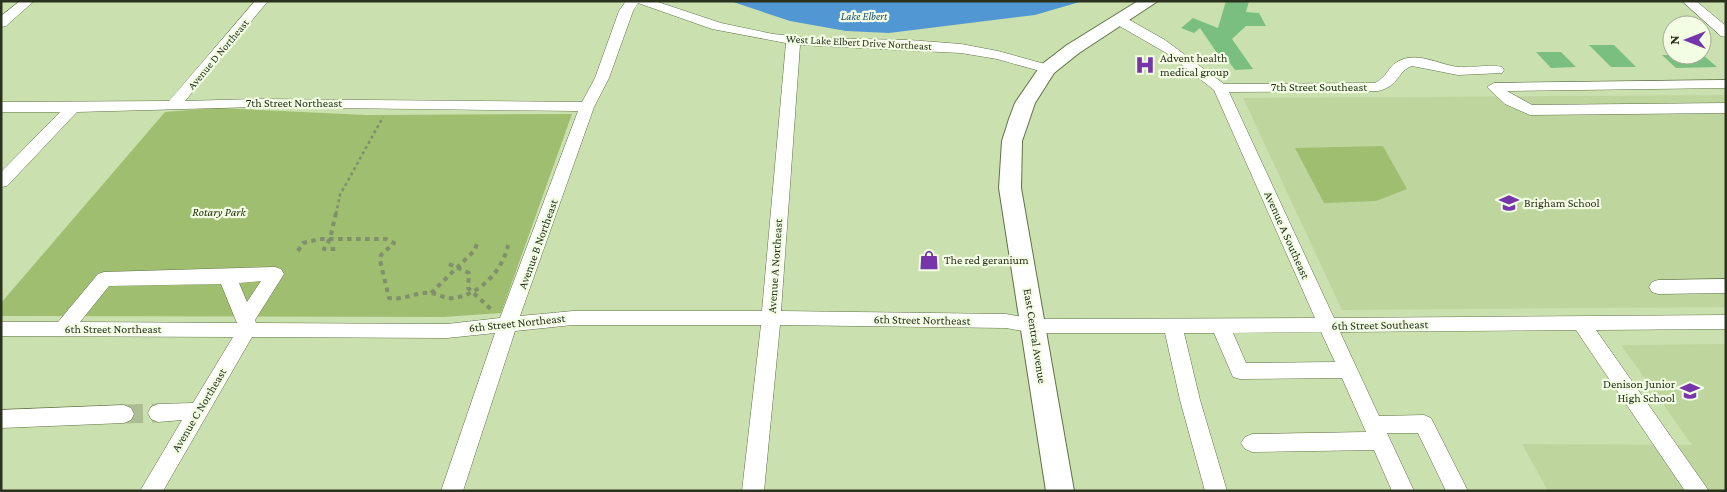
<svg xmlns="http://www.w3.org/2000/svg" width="1727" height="492" viewBox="0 0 1727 492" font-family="'Crimson Pro',serif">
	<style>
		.built { fill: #bed59e }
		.green { fill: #9fbe6f }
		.water { fill: #5097d3 }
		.building { fill: #7abf80 }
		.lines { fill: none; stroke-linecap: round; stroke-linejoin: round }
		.minor-tunnel { stroke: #abbd92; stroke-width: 19; stroke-dasharray: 19 9; stroke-linecap: butt }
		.minor-casing { stroke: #607246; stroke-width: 1 }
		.major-casing { stroke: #607246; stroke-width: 2 }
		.path-far1 { stroke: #808f6c; stroke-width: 2.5; stroke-dasharray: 3 3; stroke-linecap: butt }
		.path { stroke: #808f6c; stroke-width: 4; stroke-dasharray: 4.5 4.5; stroke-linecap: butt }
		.minor { fill: #fff; fill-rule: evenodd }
		.major { fill: #fff; fill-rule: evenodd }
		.labels { text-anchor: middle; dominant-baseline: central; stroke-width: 4.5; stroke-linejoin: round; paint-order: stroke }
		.far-water-label { font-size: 11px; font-style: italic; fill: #194d75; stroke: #f2fde4 }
		.far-street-label { font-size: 11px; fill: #2a321f; stroke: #f2fde4 }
		.poi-label { font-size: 12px; fill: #2a321f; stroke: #f2fde4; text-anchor: start }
		.street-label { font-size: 12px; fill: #2a321f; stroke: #f2fde4 }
		.park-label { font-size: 12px; font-style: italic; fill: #24310e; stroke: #f2fde4 }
	</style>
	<rect width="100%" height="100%" fill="#cbe0af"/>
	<path class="built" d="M1726,95V307L1342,310L1243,98Z
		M1726,344V491H1548L1522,444L1692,445L1621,345Z"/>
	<path class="green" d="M218,108L366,115L572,114L501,313L443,317L1,316V303L165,112Z
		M1383,146L1407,189L1376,201L1324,203L1295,148Z"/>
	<path class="water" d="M730,1H1083L1035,15L889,33L846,31L790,21Z"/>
	<path class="building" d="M1226,1H1249L1246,12L1259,13L1266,26H1246L1232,39L1253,69L1235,70L1229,62H1223L1200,28L1194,33L1181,28L1193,18L1218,28Z
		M1589,45H1614L1636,67H1611Z
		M1536,52H1561L1576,67L1551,68Z
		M1662,55H1703L1717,67L1676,68Z"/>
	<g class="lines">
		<path class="minor-tunnel" d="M124,414L158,413"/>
		<defs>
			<path id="minor" d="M20,1H34L6,26L1,27V16Z
				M255,1H268L185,101L257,99L582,102L595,78L619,11L626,1H655L721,23L773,34L812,38L909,40L961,44L998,51L1052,66L1054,69L1052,72L1047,73L997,59L961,53L800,45L781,311L1006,314L1033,319L1315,318L1214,90L1168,54L1116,24L1114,21L1116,18H1126L1165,40L1224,84L1375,83C1389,75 1387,68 1397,62C1416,50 1439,65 1459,67C1473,68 1488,64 1502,67L1504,70L1502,73L1458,75L1412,66C1397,71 1400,86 1378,91L1229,92L1334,318L1726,315V329L1596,330L1709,491H1685L1576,330L1340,332L1379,416L1424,415L1431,418L1468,491H1446L1418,433H1387L1414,491H1392L1374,450L1252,452L1245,449L1241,443L1245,437L1252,434L1366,432L1342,378L1240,379L1233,377L1214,333H1184L1200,400L1227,491H1205L1180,400L1165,333H1033L1006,328L780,325L764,491H742L761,325H573L515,331L463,491H441L495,333L447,338L252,337L163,491H140L182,420L158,422L151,419L148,413L151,407L158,404L193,403L233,337L1,336V322H58L98,274L104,272L275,267L281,269L284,274L255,320L256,323L447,324L500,318L578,111L257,107L77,112L7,186L1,187V172L60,112H1V102L169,101ZM638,3L712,29L786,43L762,311H573L520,316L594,107L609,78L633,11ZM261,281L247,302L239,283ZM221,284L237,323L80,322L109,286ZM1321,332L1335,362L1246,363L1233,333Z
				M1682,1H1696L1726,26V37L1721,36Z
				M1726,80V88L1507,91L1532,105L1726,103V113L1530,115L1505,104L1487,87L1494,83Z
				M1726,279V293L1658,294L1652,292L1649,287L1652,282L1658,280Z
				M124,405L131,408L134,414L131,420L124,423L1,428V410Z"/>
			<path id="major" d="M1138,1H1158L1079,53L1054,73L1035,103L1022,141L1021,188L1074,491H1046L999,188L1002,141L1009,119L1015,103L1041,65L1067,45Z"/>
		</defs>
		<use href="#minor" class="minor-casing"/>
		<use href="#major" class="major-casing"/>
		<path class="path-far1" d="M336,214L340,195L383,117"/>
		<path class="path" d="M336,213L330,239L324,249H337
			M298,251L303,243L320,239H386L394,243L381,255L380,260L389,298C404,301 416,291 431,293C439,294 444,299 453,298C480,295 503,270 508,245
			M449,264L469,273L468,288L493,311
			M431,293L474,251L477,244"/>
		<use href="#minor" class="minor"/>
		<use href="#major" class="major"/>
	</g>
	<defs>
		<symbol id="hospital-bare" viewBox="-9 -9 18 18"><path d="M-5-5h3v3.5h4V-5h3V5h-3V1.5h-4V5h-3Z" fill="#7635aa" stroke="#f2fde4" stroke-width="2.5" paint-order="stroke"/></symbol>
		<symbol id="school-bare" viewBox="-9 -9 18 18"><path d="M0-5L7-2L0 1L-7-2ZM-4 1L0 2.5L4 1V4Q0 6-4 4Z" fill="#7635aa" stroke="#f2fde4" stroke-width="2.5" paint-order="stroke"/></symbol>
		<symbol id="shop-bare" viewBox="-9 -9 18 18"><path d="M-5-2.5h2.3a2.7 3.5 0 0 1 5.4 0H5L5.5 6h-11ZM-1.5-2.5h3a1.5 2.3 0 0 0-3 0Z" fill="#7635aa" stroke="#f2fde4" stroke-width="2.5" paint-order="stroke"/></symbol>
	</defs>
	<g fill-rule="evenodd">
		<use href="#hospital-bare" x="1131" y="51" width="28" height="28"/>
		<use href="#school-bare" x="1495" y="189" width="28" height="28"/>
		<use href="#shop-bare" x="915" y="246" width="28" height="28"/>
		<use href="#school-bare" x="1676" y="377" width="28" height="28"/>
	</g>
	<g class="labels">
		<g class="far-water-label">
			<text x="864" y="16">Lake Elbert</text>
		</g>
		<g class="far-street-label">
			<text transform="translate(859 42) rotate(3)">West Lake Elbert Drive Northeast</text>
			<text transform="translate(218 54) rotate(-50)">Avenue D Northeast</text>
		</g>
		<g class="poi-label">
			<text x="1160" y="58">Advent health<tspan x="1160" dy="14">medical group</tspan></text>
			<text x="1524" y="203">Brigham School</text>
			<text x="944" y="260">The red geranium</text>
			<text x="1675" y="384" text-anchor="end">Denison Junior<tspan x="1675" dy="14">High School</tspan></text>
		</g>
		<g class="street-label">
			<text x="1319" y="87">7th Street Southeast</text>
			<text x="294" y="103">7th Street Northeast</text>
			<text transform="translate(1287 235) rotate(66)">Avenue A Southeast</text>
			<text transform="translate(538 244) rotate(-70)">Avenue B Northeast</text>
			<text transform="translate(775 266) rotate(-86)">Avenue A Northeast</text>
			<text transform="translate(922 320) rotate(1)">6th Street Northeast</text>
			<text transform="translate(517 323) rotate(-6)">6th Street Northeast</text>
			<text transform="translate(1380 325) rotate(-1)">6th Street Southeast</text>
			<text x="113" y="329">6th Street Northeast</text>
			<text transform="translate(1035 336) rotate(81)">East Central Avenue</text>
			<text transform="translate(199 410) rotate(-59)">Avenue C Northeast</text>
		</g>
		<g class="park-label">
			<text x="219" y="212">Rotary Park</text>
		</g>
	</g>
	<rect width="1727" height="492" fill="none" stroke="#2a321f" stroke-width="5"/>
	<g transform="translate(1687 40) rotate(270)"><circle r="24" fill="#f2fde4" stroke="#a2ac95"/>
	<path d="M0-4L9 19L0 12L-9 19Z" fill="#7635aa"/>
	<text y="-8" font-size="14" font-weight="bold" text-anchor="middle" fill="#2a321f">N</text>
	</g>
</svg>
